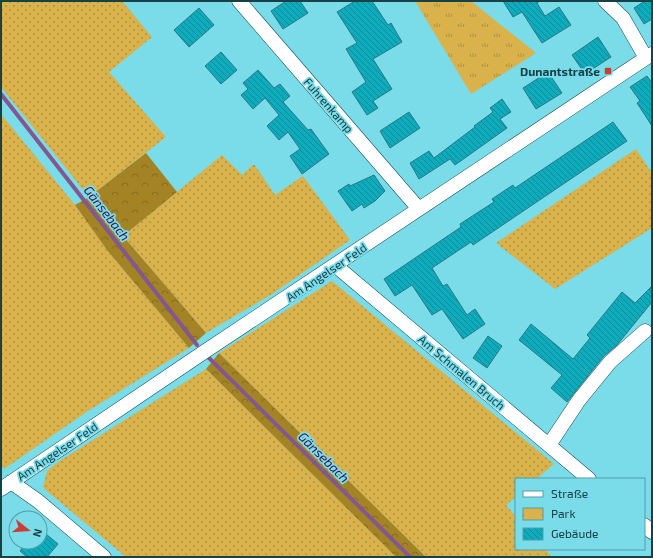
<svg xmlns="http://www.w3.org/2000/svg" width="653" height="558" viewBox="0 0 653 558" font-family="'Exo 2',sans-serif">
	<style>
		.grass { fill: url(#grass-dots) }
		.forest { fill: url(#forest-crowns) }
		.park { fill: url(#park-tufts) }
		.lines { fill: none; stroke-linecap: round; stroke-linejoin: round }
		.stream { stroke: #835790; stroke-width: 4 }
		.building { fill: url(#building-back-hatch); stroke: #2c7883 }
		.minor-casing { stroke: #184e55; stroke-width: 15 }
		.minor { stroke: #fff; stroke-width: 14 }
		.poi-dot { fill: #cb3e34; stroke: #7adbe9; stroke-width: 1.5 }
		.labels { text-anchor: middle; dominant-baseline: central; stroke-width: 3.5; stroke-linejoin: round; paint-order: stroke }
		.poi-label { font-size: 12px; font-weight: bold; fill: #174147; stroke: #7adbe9; text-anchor: end }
		.street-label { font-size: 12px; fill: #174147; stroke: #7adbe9 }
		.water-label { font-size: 13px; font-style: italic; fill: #441043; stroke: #7adbe9 }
	</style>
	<defs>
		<pattern id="grass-dots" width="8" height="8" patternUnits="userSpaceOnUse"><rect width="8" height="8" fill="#d9b24b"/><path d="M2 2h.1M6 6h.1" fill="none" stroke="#af9240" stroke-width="1.8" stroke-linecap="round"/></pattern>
		<pattern id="forest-crowns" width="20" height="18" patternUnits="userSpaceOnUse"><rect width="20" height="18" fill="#a48324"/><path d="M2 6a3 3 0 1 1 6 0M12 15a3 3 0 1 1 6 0" fill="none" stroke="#856d21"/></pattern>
		<pattern id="park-tufts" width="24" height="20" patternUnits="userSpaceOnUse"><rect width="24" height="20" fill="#d9b24b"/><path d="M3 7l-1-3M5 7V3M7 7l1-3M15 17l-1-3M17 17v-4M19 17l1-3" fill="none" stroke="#af9240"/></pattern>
		<pattern id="building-back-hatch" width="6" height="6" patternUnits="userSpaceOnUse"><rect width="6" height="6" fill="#0eabbd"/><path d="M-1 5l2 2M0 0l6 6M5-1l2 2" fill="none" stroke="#0d8d9b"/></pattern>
	</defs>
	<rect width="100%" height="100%" fill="#7adbe9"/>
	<path class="grass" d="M1,1H122L152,37L109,72L166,137L89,197L1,87Z
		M1,114L75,205L107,250L189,348L88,411L4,469L1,465Z
		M636,149L652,173V228L555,289L496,243Z
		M222,155L242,175L254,164L275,195L303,176L350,240L272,294L206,333L123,236Z
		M332,281L554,464L536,479H516V497L506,505L516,517V549H545L552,557H426L219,353Z
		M206,369L396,557H126L48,492L43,487L47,471L58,462Z"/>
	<path class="forest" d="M146,153L177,192L123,236L206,333L189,348L107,250L75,205L89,197Z
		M219,353L426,557H396L206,369Z"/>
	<path class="park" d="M415,1H471L536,53L471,94Z"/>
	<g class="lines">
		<path class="stream" d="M1,94L197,345
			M206,355L410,557"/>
	</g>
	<path class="building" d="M286,1H300L308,13L283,29L271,11Z
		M355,1H372L388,25L391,23L402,42L373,59L392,89L373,101L378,108L367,115L352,92L366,82L346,49L357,43L337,12Z
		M503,1H540L537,3L545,16L559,7L571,25L542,43L522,12L513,17Z
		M645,1H652V19L644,24L634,8Z
		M199,8L214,25L189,47L174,30Z
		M598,37L611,57L585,74L572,55Z
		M221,52L237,70L221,84L205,66Z
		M258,70L274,88L280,84L290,96L283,102L308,130L311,129L329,154L302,174L290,156L300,149L288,132L279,140L267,126L279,115L265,98L253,109L241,95L248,89L243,83Z
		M548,72L562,93L536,109L523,88Z
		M647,76L652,83V126L637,103L640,101L630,87Z
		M502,99L511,112L500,119L507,128L455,165L450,159L419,179L410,163L429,151L434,158L475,127L474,126L493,112L490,108Z
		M409,112L420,128L390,148L380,131Z
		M613,122L627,141L473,245L471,242L432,268L443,286L447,284L467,315L475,309L485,324L463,339L442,309L432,315L412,285L395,296L384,279L461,227L460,224L494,202L492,199L513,185L515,188Z
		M374,175L385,191L375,201L364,208L362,204L352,211L338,191L349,184L350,186Z
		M652,286V302L617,345L603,357L567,402L551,388L562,375L519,340L531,324L573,359L590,338L587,335L622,292L635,303Z
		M488,336L502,346L487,368L473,358Z
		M40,529L58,544L47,557H27L20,551L27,542H40Z"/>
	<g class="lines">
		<defs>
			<path id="minor" d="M239,1L419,209
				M605,1L623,18L646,58
				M336,266L589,479
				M549,445L579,400L610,362L645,331
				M11,482L38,501L104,557
				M1,489L204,352L652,54
				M644,525L652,532"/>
		</defs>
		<use href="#minor" class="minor-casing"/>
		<use href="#minor" class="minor"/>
	</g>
	<rect class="poi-dot" x="604" y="67" width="8" height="8" rx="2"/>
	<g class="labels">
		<g class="poi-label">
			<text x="600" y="71">Dunantstraße</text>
		</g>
		<g class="street-label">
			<text transform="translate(329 105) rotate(49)">Fuhrenkamp</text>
			<text transform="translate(326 272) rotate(-34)">Am Angelser Feld</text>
			<text transform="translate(462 372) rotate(40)">Am Schmalen Bruch</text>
			<text transform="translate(57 451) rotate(-34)">Am Angelser Feld</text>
		</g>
		<g class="water-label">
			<text transform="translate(107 213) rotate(52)">Gänsebach</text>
			<text transform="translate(324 457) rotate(45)">Gänsebach</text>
		</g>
	</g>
	<rect width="653" height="558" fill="none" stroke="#174147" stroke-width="4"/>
	<rect x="515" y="478" width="130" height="72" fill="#7adbe9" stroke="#529da8"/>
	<rect x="523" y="491" width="20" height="6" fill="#ffffff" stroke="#529da8"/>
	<text x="551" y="498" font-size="12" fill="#174147">Straße</text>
	<rect x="523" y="508" width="20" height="12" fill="url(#park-tufts)" stroke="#529da8"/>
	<text x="551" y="518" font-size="12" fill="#174147">Park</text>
	<rect x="523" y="528" width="20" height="12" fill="url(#building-back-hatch)" stroke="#529da8"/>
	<text x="551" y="538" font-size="12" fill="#174147">Gebäude</text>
	<g transform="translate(28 530) rotate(107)"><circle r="19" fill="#7adbe9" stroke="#529da8"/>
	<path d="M0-3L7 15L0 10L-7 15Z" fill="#cb3e34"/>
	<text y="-6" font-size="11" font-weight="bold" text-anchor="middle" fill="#174147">N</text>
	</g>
</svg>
